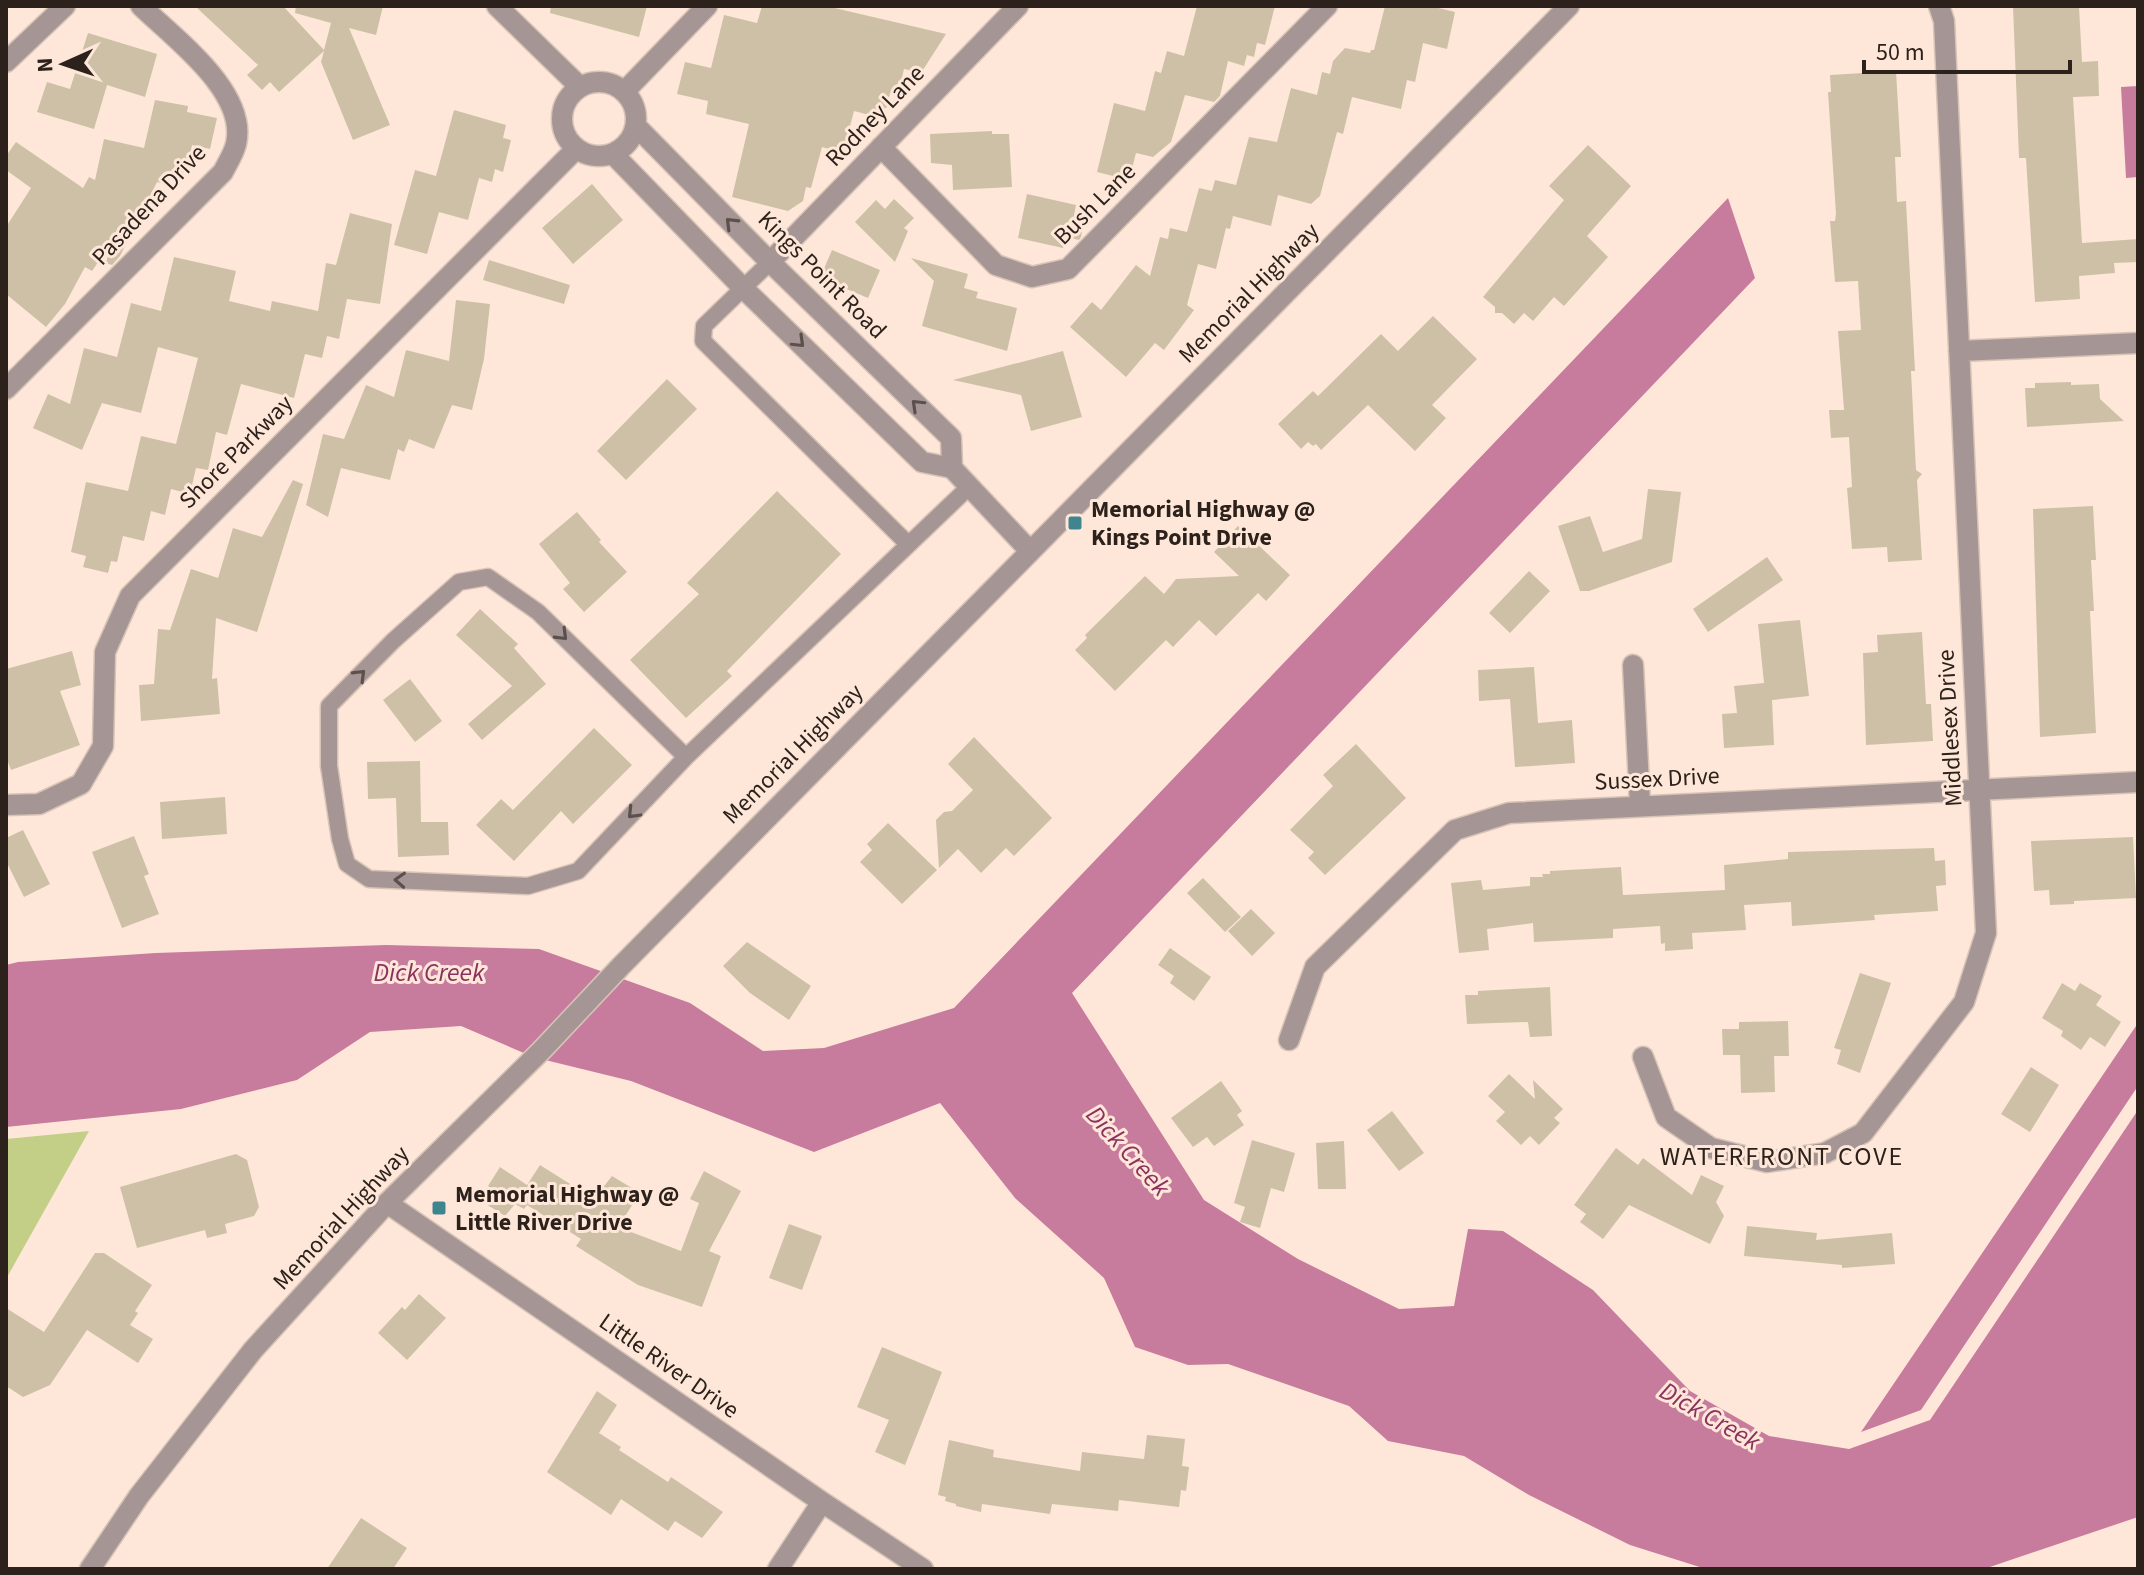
<svg xmlns="http://www.w3.org/2000/svg" width="2144" height="1575" viewBox="0 0 2144 1575" font-family="'Source Sans 3',sans-serif">
	<style>
		.green { fill: #c3ce86 }
		.water { fill: #c77c9d }
		.building { fill: #cec0a6 }
		.lines { fill: none; stroke-linecap: round; stroke-linejoin: round }
		.service-casing { stroke: #d8c4b7; stroke-width: 19 }
		.minor-casing { stroke: #d8c4b7; stroke-width: 23 }
		.service { stroke: #a59695; stroke-width: 16 }
		.minor { stroke: #a59695; stroke-width: 20 }
		.oneway { stroke: #5c504c }
		.poi-dot { fill: #3f8590; stroke: #fee7d9; stroke-width: 3 }
		.labels { text-anchor: middle; dominant-baseline: central; stroke-width: 6; stroke-linejoin: round; paint-order: stroke }
		.street-label { font-size: 24px; fill: #2c221b; stroke: #fee7d9 }
		.poi-label { font-size: 24px; font-weight: bold; fill: #2c221b; stroke: #fee7d9; text-anchor: start }
		.water-label { font-size: 26px; font-style: italic; fill: #8b315f; stroke: #fee7d9 }
		.neighbourhood-label { font-size: 26px; letter-spacing: 2px; fill: #2c221b; stroke: #fee7d9 }
	</style>
	<rect width="100%" height="100%" fill="#fee7d9"/>
	<path class="green" d="M89,1131L6,1279V1139Z"/>
	<path class="water" d="M2138,86V177L2126,178L2121,87Z
		M1728,198L1755,278L1072,993L1204,1200L1298,1259L1399,1309L1454,1306L1468,1229L1503,1231L1593,1290L1690,1391L1769,1436L1849,1449L1930,1420L2138,1110V1517L1984,1569H1706L1630,1545L1529,1495L1464,1456L1388,1441L1349,1406L1228,1364L1188,1365L1135,1347L1104,1278L1015,1198L940,1103L814,1152L631,1081L533,1057L461,1026L370,1032L297,1080L181,1109L6,1127V965L18,962L156,953L386,945L539,949L690,1003L763,1051L824,1048L954,1008Z
		M2138,1023V1086L1921,1410L1861,1432Z"/>
	<path class="building" d="M195,6H283L324,50L331,23L295,13L296,6H383L376,35L349,28L390,125L353,140L321,62L324,51L279,92L270,82L262,90L247,75L258,65Z
		M551,6H647L639,37L550,13Z
		M762,6H826L946,34L921,73L904,69L898,95L890,93L887,107L873,116L854,111L843,153L822,147L811,188L806,187L803,201L788,211L732,197L749,124L706,114L708,101L677,94L685,62L711,68L724,15L757,23Z
		M1197,6H1275L1265,45L1257,43L1254,57L1247,55L1244,66L1228,61L1220,96L1214,102L1185,95L1171,142L1153,157L1136,153L1129,180L1097,172L1114,103L1145,111L1155,71L1161,73L1167,51L1184,56Z
		M1385,6H1430L1455,12L1447,49L1423,43L1415,82L1407,80L1401,109L1352,97L1343,134L1337,132L1320,196L1311,204L1278,195L1271,226L1233,216L1230,229L1226,228L1216,269L1198,264L1187,305L1194,310L1164,350L1155,343L1126,377L1070,327L1092,302L1101,310L1136,265L1150,276L1160,237L1168,239L1170,228L1187,232L1199,188L1212,191L1215,180L1236,185L1249,137L1277,142L1291,88L1317,95L1322,72L1330,74L1333,61L1345,48L1370,53L1371,50H1374Z
		M2013,6H2079L2082,62L2098,61L2099,96L2073,97L2082,243L2138,239V262L2114,263L2115,273L2079,276L2080,299L2035,302L2026,158H2019Z
		M88,33L157,54L145,97L107,85L94,129L37,112L47,82L70,89Z
		M1896,71L1901,157H1895L1897,202L1906,201L1915,371H1911L1915,451L1916,470L1922,474L1917,480L1922,560L1888,562L1887,547L1852,549L1847,488L1852,487L1849,437L1831,438L1829,410H1844L1838,331L1861,330L1858,281L1835,282L1830,221H1835L1836,214L1828,92H1831L1830,75Z
		M155,100L188,106L187,112L217,118L210,149L192,145L186,174L171,171L168,185L157,182L120,256L112,265L106,263L111,243L92,271L85,267L65,304L46,327L6,294V227L31,188L6,170V156L16,142L83,188L89,177L95,180L104,139L144,148Z
		M454,110L506,125L503,138L511,140L503,172L495,169L492,182L479,178L468,220L439,212L427,254L394,245L415,170L436,176Z
		M992,131V134H1009L1012,187L953,190L952,165L931,163L930,134Z
		M1588,145L1631,186L1587,236L1608,257L1564,306L1554,297L1533,321L1524,313L1514,324L1502,313H1495V307L1483,297L1564,200L1549,186Z
		M592,184L623,220L573,264L542,228Z
		M1027,194L1076,205L1074,215L1085,218L1081,237L1079,240L1066,237L1063,248L1018,238Z
		M894,199L914,218L904,228L908,231L895,262L855,222L876,200L885,209Z
		M350,213L392,224L380,304L347,299L339,339L327,336L322,358L305,354L294,398L241,384L227,435L216,432L208,470L196,468L190,494L171,489L165,515L151,511L144,541L123,536L117,562L111,561L108,573L83,567L86,556L71,552L86,482L128,491L141,436L176,444L198,358L158,347L141,413L102,403L82,450L33,428L48,394L70,404L84,348L117,357L131,303L161,311L174,257L236,271L229,301L270,311L272,301L318,311L326,263L336,265Z
		M832,250L880,270L868,298L820,278Z
		M911,258L968,274L964,288L978,292L976,298L1017,308L1007,351L922,326L934,281Z
		M489,260L570,285L564,304L483,280Z
		M456,300L490,304L484,359L472,410L452,405L434,449L409,439L404,452L398,449L390,480L341,468L328,517L306,505L323,434L344,439L366,385L394,397L406,350L449,361Z
		M1433,316L1477,359L1432,405L1446,418L1415,451L1368,405L1321,450L1316,444L1313,446L1308,442L1301,449L1278,424L1313,391L1318,396L1381,334L1398,351Z
		M1063,351L1082,417L1031,431L1021,395L953,380Z
		M667,379L697,409L626,480L597,451Z
		M2071,382V385L2099,384L2100,399L2124,421L2027,427L2025,388H2035V383Z
		M293,480L303,484L257,632L216,618L212,679L217,678L220,714L141,721L139,685L154,684L158,629L170,630L191,569L218,578L233,528L262,537Z
		M1648,489L1681,492L1672,562L1589,591H1580L1558,526L1590,516L1603,552L1642,539Z
		M777,491L841,554L727,671L732,676L686,718L630,660L699,594L687,583Z
		M2093,506L2096,560H2091L2094,611H2090L2096,733L2040,737L2033,509Z
		M577,512L601,540L599,542L627,572L584,612L563,589L570,583L539,544Z
		M1238,526L1290,575L1266,601L1258,593L1216,636L1199,620L1173,647L1166,640L1115,691L1075,650L1087,638L1085,635L1145,576L1164,594L1176,579L1239,576L1214,552Z
		M1767,557L1783,580L1708,632L1693,609Z
		M1529,571L1550,591L1510,633L1489,613Z
		M480,609L518,644L514,648L546,684L482,740L468,724L512,686L456,635Z
		M1800,620L1809,696L1772,700L1774,745L1724,748L1722,714L1737,713L1734,686L1764,683L1758,624Z
		M1922,632L1926,704H1931L1933,741L1866,745L1863,653L1878,652L1877,635Z
		M72,651L81,685L60,691L80,745L11,770L6,757V669Z
		M1534,667L1538,723L1572,720L1575,763L1515,767L1510,699L1479,701L1478,670Z
		M410,679L442,721L415,742L383,700Z
		M594,728L632,765L573,824L561,811L514,861L476,825L501,799L513,810Z
		M974,737L1052,818L1014,856L1006,848L981,873L958,849L939,868L936,820L944,812L952,811L973,790L948,764Z
		M1356,744L1406,798L1325,875L1308,858L1314,852L1290,830L1333,786L1323,775Z
		M420,761L421,822H448L449,855L398,857L396,798L368,799L367,762Z
		M225,797L227,834L162,839L160,802Z
		M888,823L937,870L902,904L860,862L872,850L867,844Z
		M23,830L50,884L24,897L6,861V838Z
		M134,836L149,874L144,876L159,914L122,928L92,852Z
		M2133,837L2136,898L2074,901V904L2050,905L2049,890L2034,891L2031,841Z
		M1934,848L1935,861L1945,860L1946,885L1936,886L1938,911L1874,915L1875,920L1792,926L1791,902L1744,905L1746,930L1692,933L1693,949L1665,951V943L1661,944L1660,926L1613,929V938L1534,942L1533,923L1487,929L1489,950L1459,953L1451,883L1481,880L1483,890L1530,886V877H1543L1542,874H1550V871L1621,867L1623,895L1725,890L1724,865L1788,859V852Z
		M1203,878L1241,917L1225,932L1187,893Z
		M1251,909L1275,933L1252,956L1228,931Z
		M747,942L811,986L789,1020L750,993L723,966Z
		M1170,948L1211,977L1194,1001L1170,983L1174,976L1158,965Z
		M1860,973L1891,983L1860,1073L1837,1064L1841,1050L1834,1048Z
		M2062,983L2075,991L2080,983L2102,996L2096,1005L2121,1022L2105,1047L2090,1037L2081,1050L2061,1036L2063,1031L2042,1018Z
		M1550,987L1552,1036L1530,1037L1528,1022L1467,1024L1465,995H1478V991Z
		M1788,1021L1789,1056H1774L1775,1092L1741,1093L1740,1055H1723L1722,1029H1739V1022Z
		M2031,1067L2059,1085L2030,1132L2001,1114Z
		M1509,1074L1535,1099L1533,1080L1563,1109L1554,1118L1560,1123L1539,1145L1530,1136L1521,1145L1496,1121L1505,1112L1488,1096Z
		M1221,1081L1242,1111L1237,1115L1244,1125L1214,1146L1207,1137L1193,1147L1171,1118Z
		M1392,1111L1424,1153L1399,1171L1367,1130Z
		M1252,1140L1295,1153L1284,1192L1271,1188L1260,1228L1240,1222L1245,1207L1234,1203Z
		M1344,1141L1346,1189H1318L1316,1143Z
		M1616,1148L1638,1165L1643,1158L1692,1195L1701,1175L1724,1186L1716,1202L1724,1216L1710,1244L1629,1205L1603,1239L1580,1222L1586,1214L1574,1205Z
		M236,1154L247,1160L259,1207L254,1216L225,1224L227,1233L207,1238L205,1230L137,1248L120,1187Z
		M540,1165L594,1199L612,1176L640,1193L618,1227L681,1251L699,1203L690,1199L704,1171L741,1191L709,1251L721,1256L702,1307L638,1285L576,1246L581,1239L527,1205L524,1209L515,1204L505,1216L486,1204L494,1190L488,1186L500,1167L527,1185Z
		M789,1224L822,1236L802,1290L769,1278Z
		M1747,1226L1817,1233L1816,1240L1892,1233L1895,1264L1842,1268V1265L1744,1256Z
		M95,1253H104L152,1285L135,1311L138,1313L130,1325L153,1339L138,1363L87,1330L50,1385L23,1397L6,1386V1308L44,1332Z
		M419,1294L446,1318L407,1360L378,1333L402,1307L405,1310Z
		M882,1347L942,1372L905,1465L875,1452L889,1420L857,1407Z
		M597,1391L617,1405L599,1433L621,1447L619,1450L668,1482L671,1477L723,1512L702,1538L675,1521L668,1531L621,1499L611,1515L547,1472Z
		M1147,1435L1185,1439L1182,1466L1189,1467L1186,1491L1181,1490L1179,1507L1119,1500L1118,1511L1052,1504L1050,1514L982,1504L981,1512L956,1506V1504L945,1501L946,1497L938,1495L949,1440L994,1450L993,1457L1080,1471L1082,1452L1144,1459Z
		M361,1518L407,1548L393,1569H327Z"/>
	<g class="lines">
		<defs>
			<path id="service" d="M770,262L704,326L703,341L908,544
				M686,757L538,612L488,577L459,582L393,641L329,706V766L340,839L347,864L369,879L528,886L578,871L686,757L970,486"/>
			<path id="minor" d="M497,6L580,87
				M6,62L65,6
				M562 119a37 37 0 1 1 74 0a37 37 0 1 1-74 0Z
				M624,92L707,6
				M636,126L770,262L951,438L952,468
				M881,147L996,265L1032,277L1068,269L1327,6
				M613,154L743,288L922,462L952,468L1030,551
				M770,262L1018,6
				M1959,351L2138,343
				M6,389L223,172C227,164 234,153 236,144C248,92 175,39 141,6
				M1633,665L1640,805
				M6,805L39,804L81,784L103,746L105,652L130,596L576,149
				M1289,1040L1315,967L1455,830L1509,813L2138,782
				M1643,1057L1666,1117L1711,1148L1767,1162L1825,1153L1863,1133L1964,1002L1986,933L1944,21L1939,6
				M387,1203L822,1502L923,1569
				M90,1569L139,1496L253,1350L387,1203L541,1051L621,966L1569,6
				M778,1569L822,1502"/>
		</defs>
		<use href="#service" class="service-casing"/>
		<use href="#minor" class="minor-casing"/>
		<use href="#service" class="service"/>
		<use href="#minor" class="minor"/>
	</g>
	<defs><path id="oneway-chevron" d="M-2-3.5L2.5 0L-2 3.5" fill="none" stroke-width="1.6" stroke-linecap="round" stroke-linejoin="round" transform="scale(2)"/></defs>
	<g class="oneway">
		<use href="#oneway-chevron" transform="translate(731 223) rotate(-135)"/>
		<use href="#oneway-chevron" transform="translate(799 342) rotate(44)"/>
		<use href="#oneway-chevron" transform="translate(917 405) rotate(-136)"/>
		<use href="#oneway-chevron" transform="translate(562 635) rotate(45)"/>
		<use href="#oneway-chevron" transform="translate(360 675) rotate(-45)"/>
		<use href="#oneway-chevron" transform="translate(633 813) rotate(134)"/>
		<use href="#oneway-chevron" transform="translate(400 880) rotate(-177)"/>
	</g>
	<g class="poi-dot">
		<rect x="1067" y="515" width="16" height="16" rx="4"/>
		<rect x="431" y="1200" width="16" height="16" rx="4"/>
	</g>
	<g class="labels">
		<g class="street-label">
			<text transform="translate(875 116) rotate(-46)">Rodney Lane</text>
			<text transform="translate(1095 204) rotate(-45)">Bush Lane</text>
			<text transform="translate(149 205) rotate(-47)">Pasadena Drive</text>
			<text transform="translate(822 275) rotate(45)">Kings Point Road</text>
			<text transform="translate(1249 293) rotate(-45)">Memorial Highway</text>
			<text transform="translate(236 452) rotate(-45)">Shore Parkway</text>
			<text transform="translate(1950 728) rotate(-93)">Middlesex Drive</text>
			<text transform="translate(793 754) rotate(-45)">Memorial Highway</text>
			<text transform="translate(1657 779) rotate(-3)">Sussex Drive</text>
			<text transform="translate(341 1218) rotate(-47)">Memorial Highway</text>
			<text transform="translate(669 1366) rotate(35)">Little River Drive</text>
		</g>
		<g class="poi-label">
			<text x="1091" y="509">Memorial Highway @<tspan x="1091" dy="28">Kings Point Drive</tspan></text>
			<text x="455" y="1194">Memorial Highway @<tspan x="455" dy="28">Little River Drive</tspan></text>
		</g>
		<g class="water-label">
			<text x="429" y="972">Dick Creek</text>
			<text transform="translate(1128 1151) rotate(48)">Dick Creek</text>
			<text transform="translate(1710 1416) rotate(30)">Dick Creek</text>
		</g>
		<g class="neighbourhood-label">
			<text x="1782" y="1156">WATERFRONT COVE</text>
		</g>
	</g>
	<rect width="2144" height="1575" fill="none" stroke="#2c221b" stroke-width="16"/>
	<g transform="translate(64 64) rotate(267)" stroke="#fee7d9" stroke-width="6" paint-order="stroke">
	<path d="M0-6L14 30L0 20L-14 30Z" fill="#2c221b"/>
	<text y="-12" font-size="22" font-weight="bold" text-anchor="middle" fill="#2c221b">N</text>
	</g>
	<path d="M1864 60v12h206v-12" fill="none" stroke="#2c221b" stroke-width="4"/>
	<text x="1876" y="60" font-size="24" fill="#2c221b" stroke="#fee7d9" stroke-width="6" paint-order="stroke">50 m</text>
</svg>
